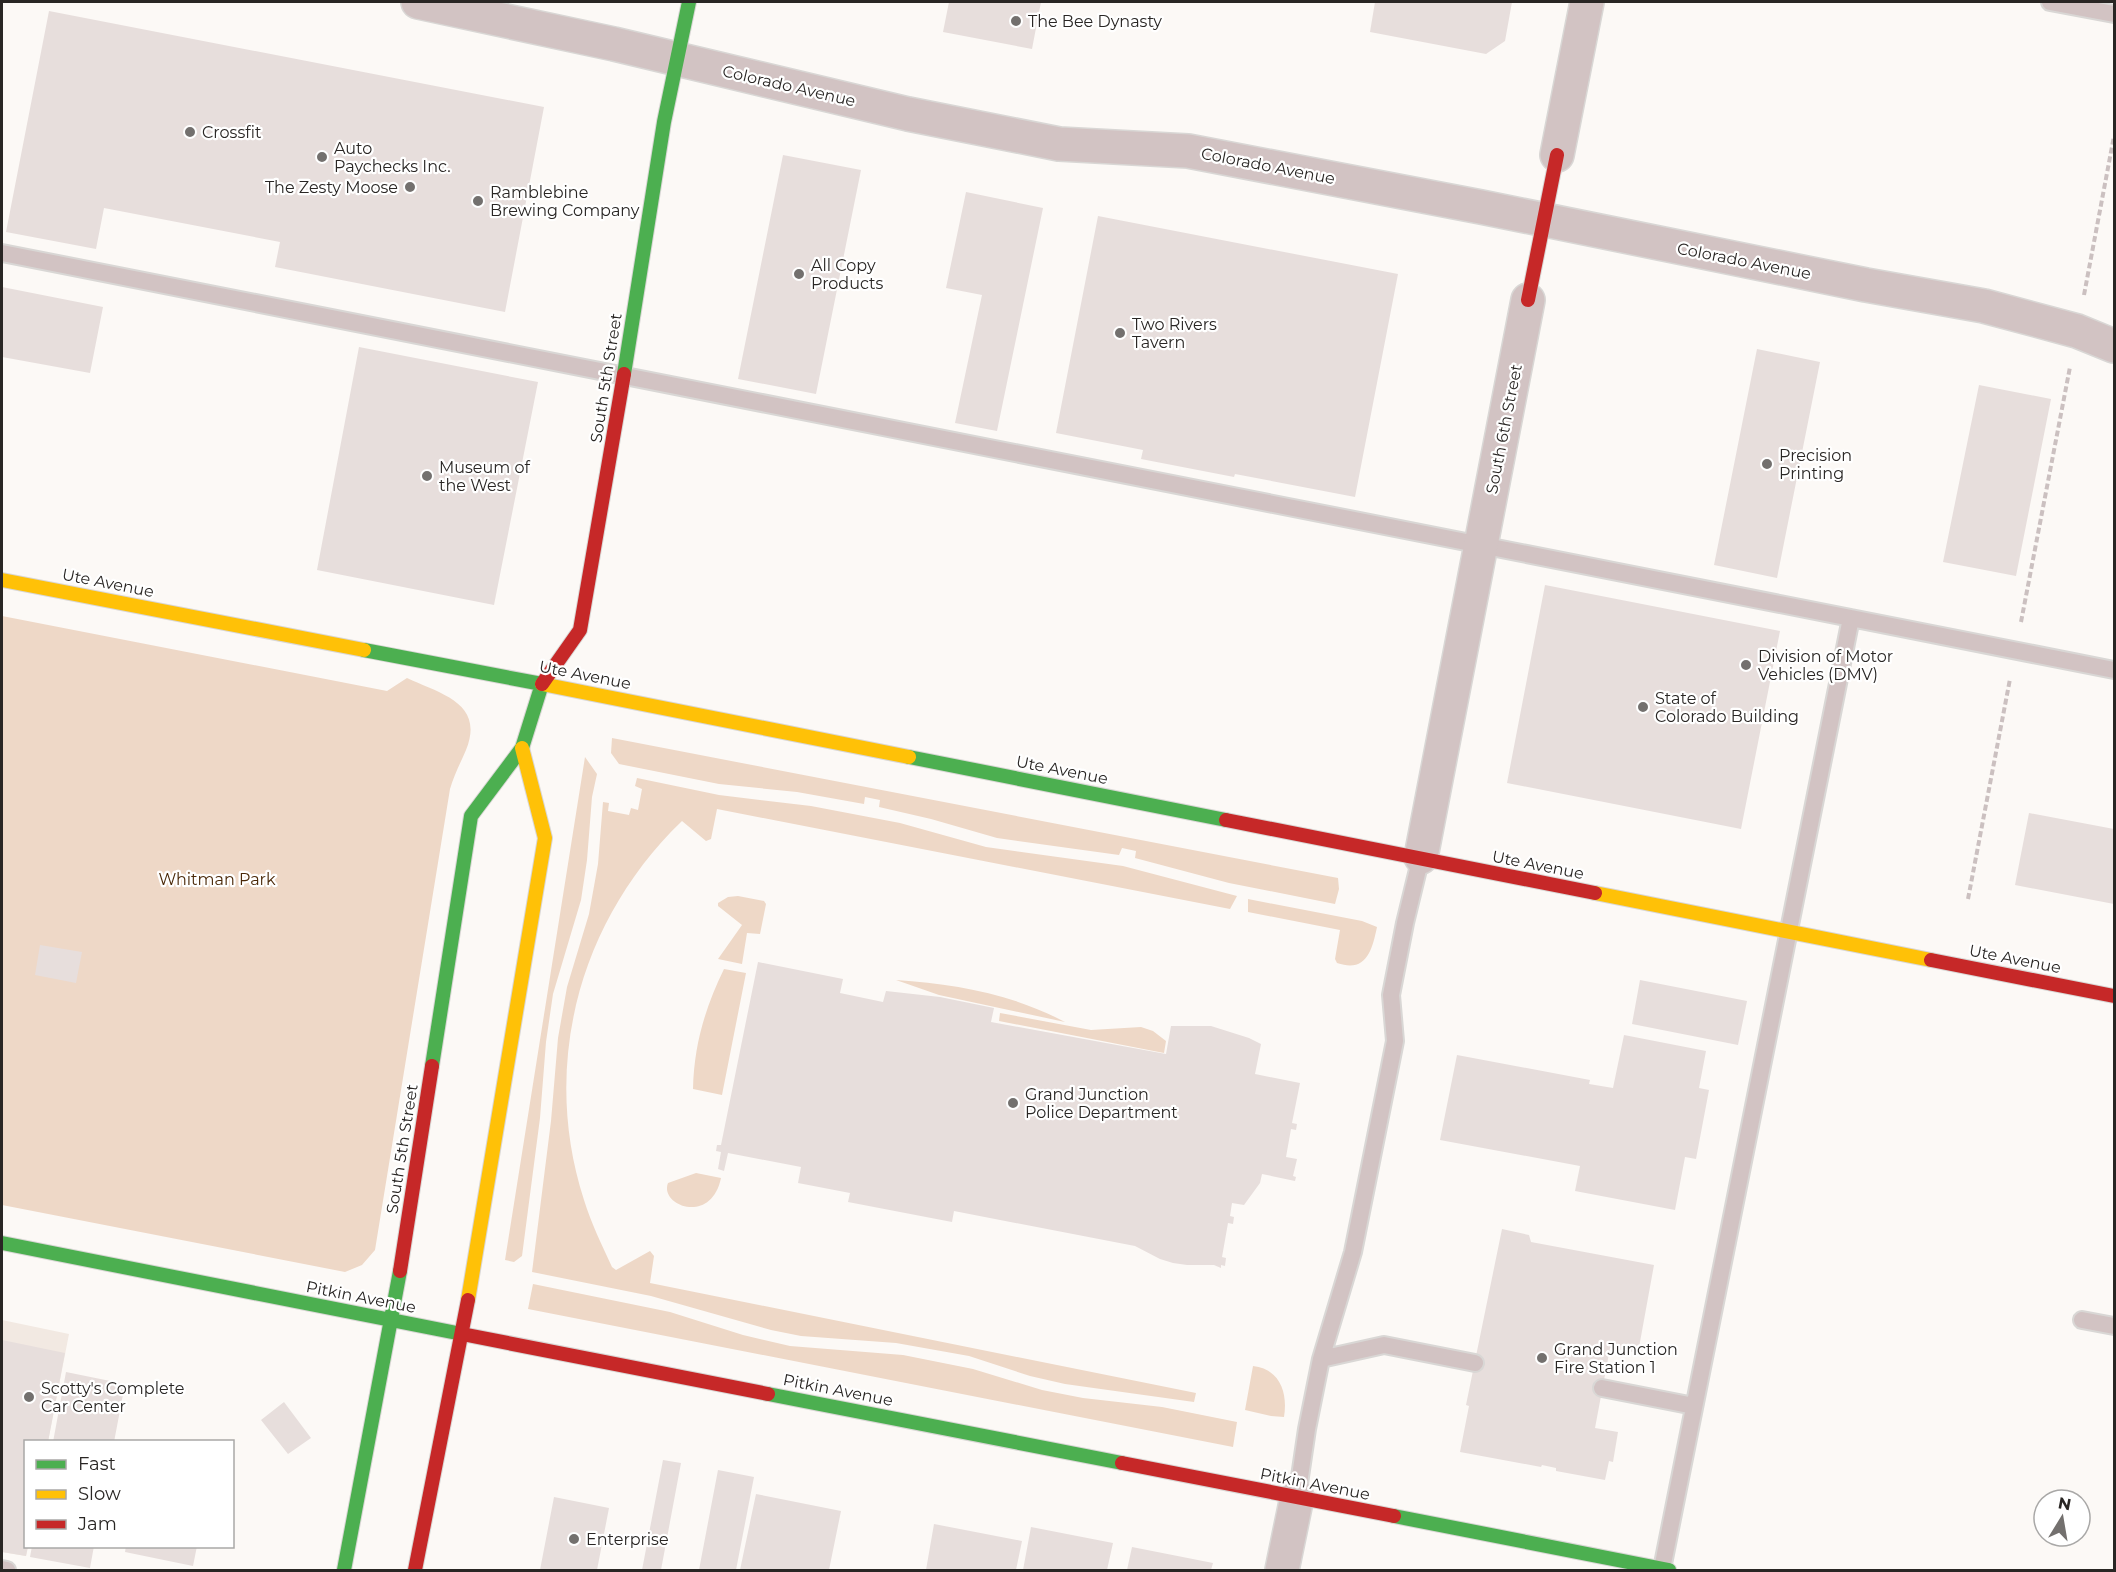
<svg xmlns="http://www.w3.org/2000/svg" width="2116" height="1572" viewBox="0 0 2116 1572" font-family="Montserrat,sans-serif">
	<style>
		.built { fill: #f2e9e2 }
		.green { fill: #eed8c7 }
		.building { fill: #e7dedc }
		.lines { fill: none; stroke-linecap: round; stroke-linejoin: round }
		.lane-casing { stroke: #d9d7d5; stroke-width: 20 }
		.street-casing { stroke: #d9d7d5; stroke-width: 36 }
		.fast-casing { stroke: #d9d7d5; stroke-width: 16 }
		.slow-casing { stroke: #d9d7d5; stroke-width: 16 }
		.jam-casing { stroke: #d9d7d5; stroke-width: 16 }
		.path { stroke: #cbc0c0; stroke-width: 4; stroke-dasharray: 6 3; stroke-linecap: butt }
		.lane { stroke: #d2c3c3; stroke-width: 16 }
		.street { stroke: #d2c3c3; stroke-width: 33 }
		.fast { stroke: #4caf50; stroke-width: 14 }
		.slow { stroke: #ffc107; stroke-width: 14 }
		.jam { stroke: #c62828; stroke-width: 14 }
		.poi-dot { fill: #73706e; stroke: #fff; stroke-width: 2 }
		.labels { text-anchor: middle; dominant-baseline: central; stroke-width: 4.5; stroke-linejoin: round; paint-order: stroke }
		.poi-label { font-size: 16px; fill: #292624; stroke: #fff; text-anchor: start }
		.street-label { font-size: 16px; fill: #292624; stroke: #fff }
		.park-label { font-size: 16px; fill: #4a2808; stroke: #fff }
	</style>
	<rect width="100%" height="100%" fill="#fcf9f6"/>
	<path class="built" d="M2,1320L69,1334L48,1441L26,1442V1546L28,1547L26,1556L2,1552Z"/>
	<path class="green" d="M2,616L387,691L407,678C441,694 485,703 466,750C460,764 454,775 450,789L375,1250L362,1265L345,1272L2,1205Z
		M612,738L1338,878L1339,889L1335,904L1229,883L1135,858L1136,851L1122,848L1119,855L997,838L931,819L879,807L880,800L865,797L864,804L797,792L719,784L619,764L611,753Z
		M585,757L597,774L592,797L587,860L581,900L553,994L546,1042L540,1118L522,1256L514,1262L505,1260Z
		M637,778L719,795L811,806L900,823L986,847L1123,866L1237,896L1230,909L717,809L711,839L706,841L682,821C580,919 540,1064 584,1200C591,1223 602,1245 612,1267L616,1270L650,1251L654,1256L650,1283L1196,1393L1194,1402L1065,1384L1030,1376L969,1356L896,1343L801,1336L771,1330L651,1296L532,1272L551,1121L558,1038L567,987L589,914L598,864L603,802L609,803L608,811L629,815L631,808L638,810L642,789L635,786Z
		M738,896L764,901L766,904L760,934L747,933L742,964L718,959L742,925L718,906V903L728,897Z
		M1248,899L1362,921L1377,927C1372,951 1366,973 1337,963L1335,959L1340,930L1248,912Z
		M724,969L746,973L722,1095L693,1089C694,1045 705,1008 724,969Z
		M896,980C956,984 1012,994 1065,1022L939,995Z
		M1000,1013L1091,1030L1141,1027L1153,1031L1166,1041L1164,1053L999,1021Z
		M696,1173L721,1178C711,1226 659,1205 668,1183Z
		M533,1284L670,1312L743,1335L790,1346L903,1355L973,1369L1042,1390L1083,1398L1162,1407L1237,1422L1233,1447L528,1309Z
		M1253,1366C1280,1369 1288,1393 1284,1417L1271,1416L1245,1410Z"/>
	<path class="building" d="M949,2H1041L1032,49L943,32Z
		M1375,2H1512L1505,41L1486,54L1370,32Z
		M49,11L544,107L505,312L275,267L280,242L104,208L96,249L6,232Z
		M783,155L861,170L816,394L738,379Z
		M966,192L1043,208L997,431L955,423L982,295L946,288Z
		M1098,216L1398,274L1355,497L1235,474L1234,477L1141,459L1143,450L1056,433Z
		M2,287L103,307L90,373L2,357Z
		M359,347L538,382L494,605L317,570Z
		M1757,349L1820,362L1777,578L1714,565Z
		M1979,385L2051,399L2016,576L1943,562Z
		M1545,585L1780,631L1741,829L1507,783Z
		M2029,813L2114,829V904L2015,885Z
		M40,945L82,952L76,983L35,975Z
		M758,962L843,979L840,993L883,1002L886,991L940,997L994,1008L991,1022L1166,1054L1171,1026H1211L1249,1038L1261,1044L1255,1074L1300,1083L1292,1123L1297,1124L1296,1130L1291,1129L1286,1157L1297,1159L1293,1176L1296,1177L1295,1181L1262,1174L1260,1183L1244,1205L1232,1203L1230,1216L1234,1217L1233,1224L1228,1223L1222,1257L1226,1258L1225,1266L1221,1265V1268L1214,1265H1187L1173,1263L1160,1259L1135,1246L954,1211L952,1222L848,1202L850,1193L798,1183L801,1167L728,1153L724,1171L718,1169L721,1152L716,1151L717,1145H721Z
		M1640,980L1747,1001L1738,1045L1632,1024Z
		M1624,1035L1706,1051L1699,1088L1709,1090L1696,1159L1685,1157L1675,1210L1575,1191L1580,1166L1440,1140L1457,1055L1590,1080L1589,1084L1613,1088Z
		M1502,1229L1529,1235L1531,1242L1654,1265L1638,1353L1610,1348L1595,1428L1618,1432L1613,1462L1609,1461L1605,1480L1556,1471V1468L1542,1465L1541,1467L1460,1452L1469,1406L1466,1405Z
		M2,1340L65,1353L48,1442H26V1546H28L26,1556L2,1552Z
		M66,1372L125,1384L114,1442H53Z
		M284,1402L311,1438L288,1454L261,1420Z
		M663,1460L681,1463L661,1570H642Z
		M718,1470L754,1477L736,1570H699Z
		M756,1494L841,1511L829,1570H740Z
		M554,1497L609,1508L597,1570H540Z
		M934,1524L1022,1541L1016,1570H926Z
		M1031,1527L1113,1543L1107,1570H1023Z
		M32,1546H94L90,1568L30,1557Z
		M126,1546H197L193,1566L125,1552Z
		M1132,1547L1213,1563L1211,1570H1127Z"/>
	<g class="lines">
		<defs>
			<path id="lane" d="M2050,2L2114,14
				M2,253L2114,670
				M2082,1320L2114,1326
				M1321,1359L1384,1345L1475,1363
				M1602,1388L1694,1406
				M1297,1497L1307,1429L1321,1359L1353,1252L1395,1041L1391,995L1405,923L1421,857
				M2,1569L7,1570
				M1662,1569L1851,618"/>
			<path id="street" d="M418,2L614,44L908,114L1059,144L1188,151L1481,207L1866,285L1984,306L2077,331L2114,346
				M1557,155L1587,2
				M1421,857L1528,300
				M1282,1570L1297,1497"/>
			<path id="fast" d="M624,374L664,122L689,2
				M364,650L542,684L522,748L471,816L432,1066
				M909,757L1226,820
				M2,1243L462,1334
				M768,1394L1122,1463
				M1394,1516L1669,1570
				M344,1570L400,1271"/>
			<path id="slow" d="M2,580L364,650
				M542,684L909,757
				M1595,893L1931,960
				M468,1300L545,838L522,748"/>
			<path id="jam" d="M1528,300L1557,155
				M542,684L580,630L624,374
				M1226,820L1595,893
				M1931,960L2114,996
				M400,1271L432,1066
				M462,1334L768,1394
				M1122,1463L1394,1516
				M415,1570L468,1300"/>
		</defs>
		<use href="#lane" class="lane-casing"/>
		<use href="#street" class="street-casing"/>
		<use href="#fast" class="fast-casing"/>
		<use href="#slow" class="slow-casing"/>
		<use href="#jam" class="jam-casing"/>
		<path class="path" d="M2084,295L2114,136
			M2021,622L2070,367
			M1968,899L2010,679"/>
		<use href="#lane" class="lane"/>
		<use href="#street" class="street"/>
		<use href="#fast" class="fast"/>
		<use href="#slow" class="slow"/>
		<use href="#jam" class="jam"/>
	</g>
	<g class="poi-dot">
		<circle cx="1016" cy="21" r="6"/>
		<circle cx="190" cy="132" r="6"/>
		<circle cx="322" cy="157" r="6"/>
		<circle cx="410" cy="187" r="6"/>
		<circle cx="478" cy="201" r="6"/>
		<circle cx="799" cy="274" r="6"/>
		<circle cx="1120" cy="333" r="6"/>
		<circle cx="1767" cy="464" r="6"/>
		<circle cx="427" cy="476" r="6"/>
		<circle cx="1746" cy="665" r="6"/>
		<circle cx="1643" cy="707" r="6"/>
		<circle cx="1013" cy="1103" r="6"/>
		<circle cx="1542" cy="1358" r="6"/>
		<circle cx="29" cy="1397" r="6"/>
		<circle cx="574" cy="1539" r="6"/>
	</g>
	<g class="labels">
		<g class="poi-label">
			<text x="1028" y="21">The Bee Dynasty</text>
			<text x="202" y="132">Crossfit</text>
			<text x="334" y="148">Auto<tspan x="334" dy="18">Paychecks Inc.</tspan></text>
			<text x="398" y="187" text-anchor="end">The Zesty Moose</text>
			<text x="490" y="192">Ramblebine<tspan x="490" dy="18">Brewing Company</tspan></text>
			<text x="811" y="265">All Copy<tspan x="811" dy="18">Products</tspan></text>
			<text x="1132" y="324">Two Rivers<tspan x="1132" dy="18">Tavern</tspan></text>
			<text x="1779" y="455">Precision<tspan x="1779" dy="18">Printing</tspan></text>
			<text x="439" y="467">Museum of<tspan x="439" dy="18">the West</tspan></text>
			<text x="1758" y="656">Division of Motor<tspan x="1758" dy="18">Vehicles (DMV)</tspan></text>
			<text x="1655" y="698">State of<tspan x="1655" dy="18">Colorado Building</tspan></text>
			<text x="1025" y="1094">Grand Junction<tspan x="1025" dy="18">Police Department</tspan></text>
			<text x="1554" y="1349">Grand Junction<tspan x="1554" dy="18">Fire Station 1</tspan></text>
			<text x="41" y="1388">Scotty's Complete<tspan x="41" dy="18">Car Center</tspan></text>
			<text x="586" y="1539">Enterprise</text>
		</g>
		<g class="street-label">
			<text transform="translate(789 86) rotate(13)">Colorado Avenue</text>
			<text transform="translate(1268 166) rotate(11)">Colorado Avenue</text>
			<text transform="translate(1744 261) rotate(11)">Colorado Avenue</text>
			<text transform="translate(606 378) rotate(-81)">South 5th Street</text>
			<text transform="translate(1504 429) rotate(-79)">South 6th Street</text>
			<text transform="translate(108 583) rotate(11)">Ute Avenue</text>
			<text transform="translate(585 675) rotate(11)">Ute Avenue</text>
			<text transform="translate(1062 770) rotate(11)">Ute Avenue</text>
			<text transform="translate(1538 865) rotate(11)">Ute Avenue</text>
			<text transform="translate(2015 959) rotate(11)">Ute Avenue</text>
			<text transform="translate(402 1149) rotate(-81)">South 5th Street</text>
			<text transform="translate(361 1297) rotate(11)">Pitkin Avenue</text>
			<text transform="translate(838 1390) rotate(11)">Pitkin Avenue</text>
			<text transform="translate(1315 1484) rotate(11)">Pitkin Avenue</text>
		</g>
		<g class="park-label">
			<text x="217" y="879">Whitman Park</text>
		</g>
	</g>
	<rect width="2116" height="1572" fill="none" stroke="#292624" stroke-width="6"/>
	<rect x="24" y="1440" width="210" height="108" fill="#ffffff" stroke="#a9a8a7" stroke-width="1.5"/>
	<rect x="36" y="1460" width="30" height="9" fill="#4caf50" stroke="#a9a8a7" stroke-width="1.5"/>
	<text x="78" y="1470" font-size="18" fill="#292624">Fast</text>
	<rect x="36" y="1490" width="30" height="9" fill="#ffc107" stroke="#a9a8a7" stroke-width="1.5"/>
	<text x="78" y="1500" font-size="18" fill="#292624">Slow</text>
	<rect x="36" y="1520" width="30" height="9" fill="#c62828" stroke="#a9a8a7" stroke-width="1.5"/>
	<text x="78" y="1530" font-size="18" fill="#292624">Jam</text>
	<g transform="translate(2062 1518) rotate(11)"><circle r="28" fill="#ffffff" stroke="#a9a8a7" stroke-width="1.5"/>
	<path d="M0-4.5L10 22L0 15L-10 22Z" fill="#73706e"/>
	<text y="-9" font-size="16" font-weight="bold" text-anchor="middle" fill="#292624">N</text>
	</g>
</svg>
